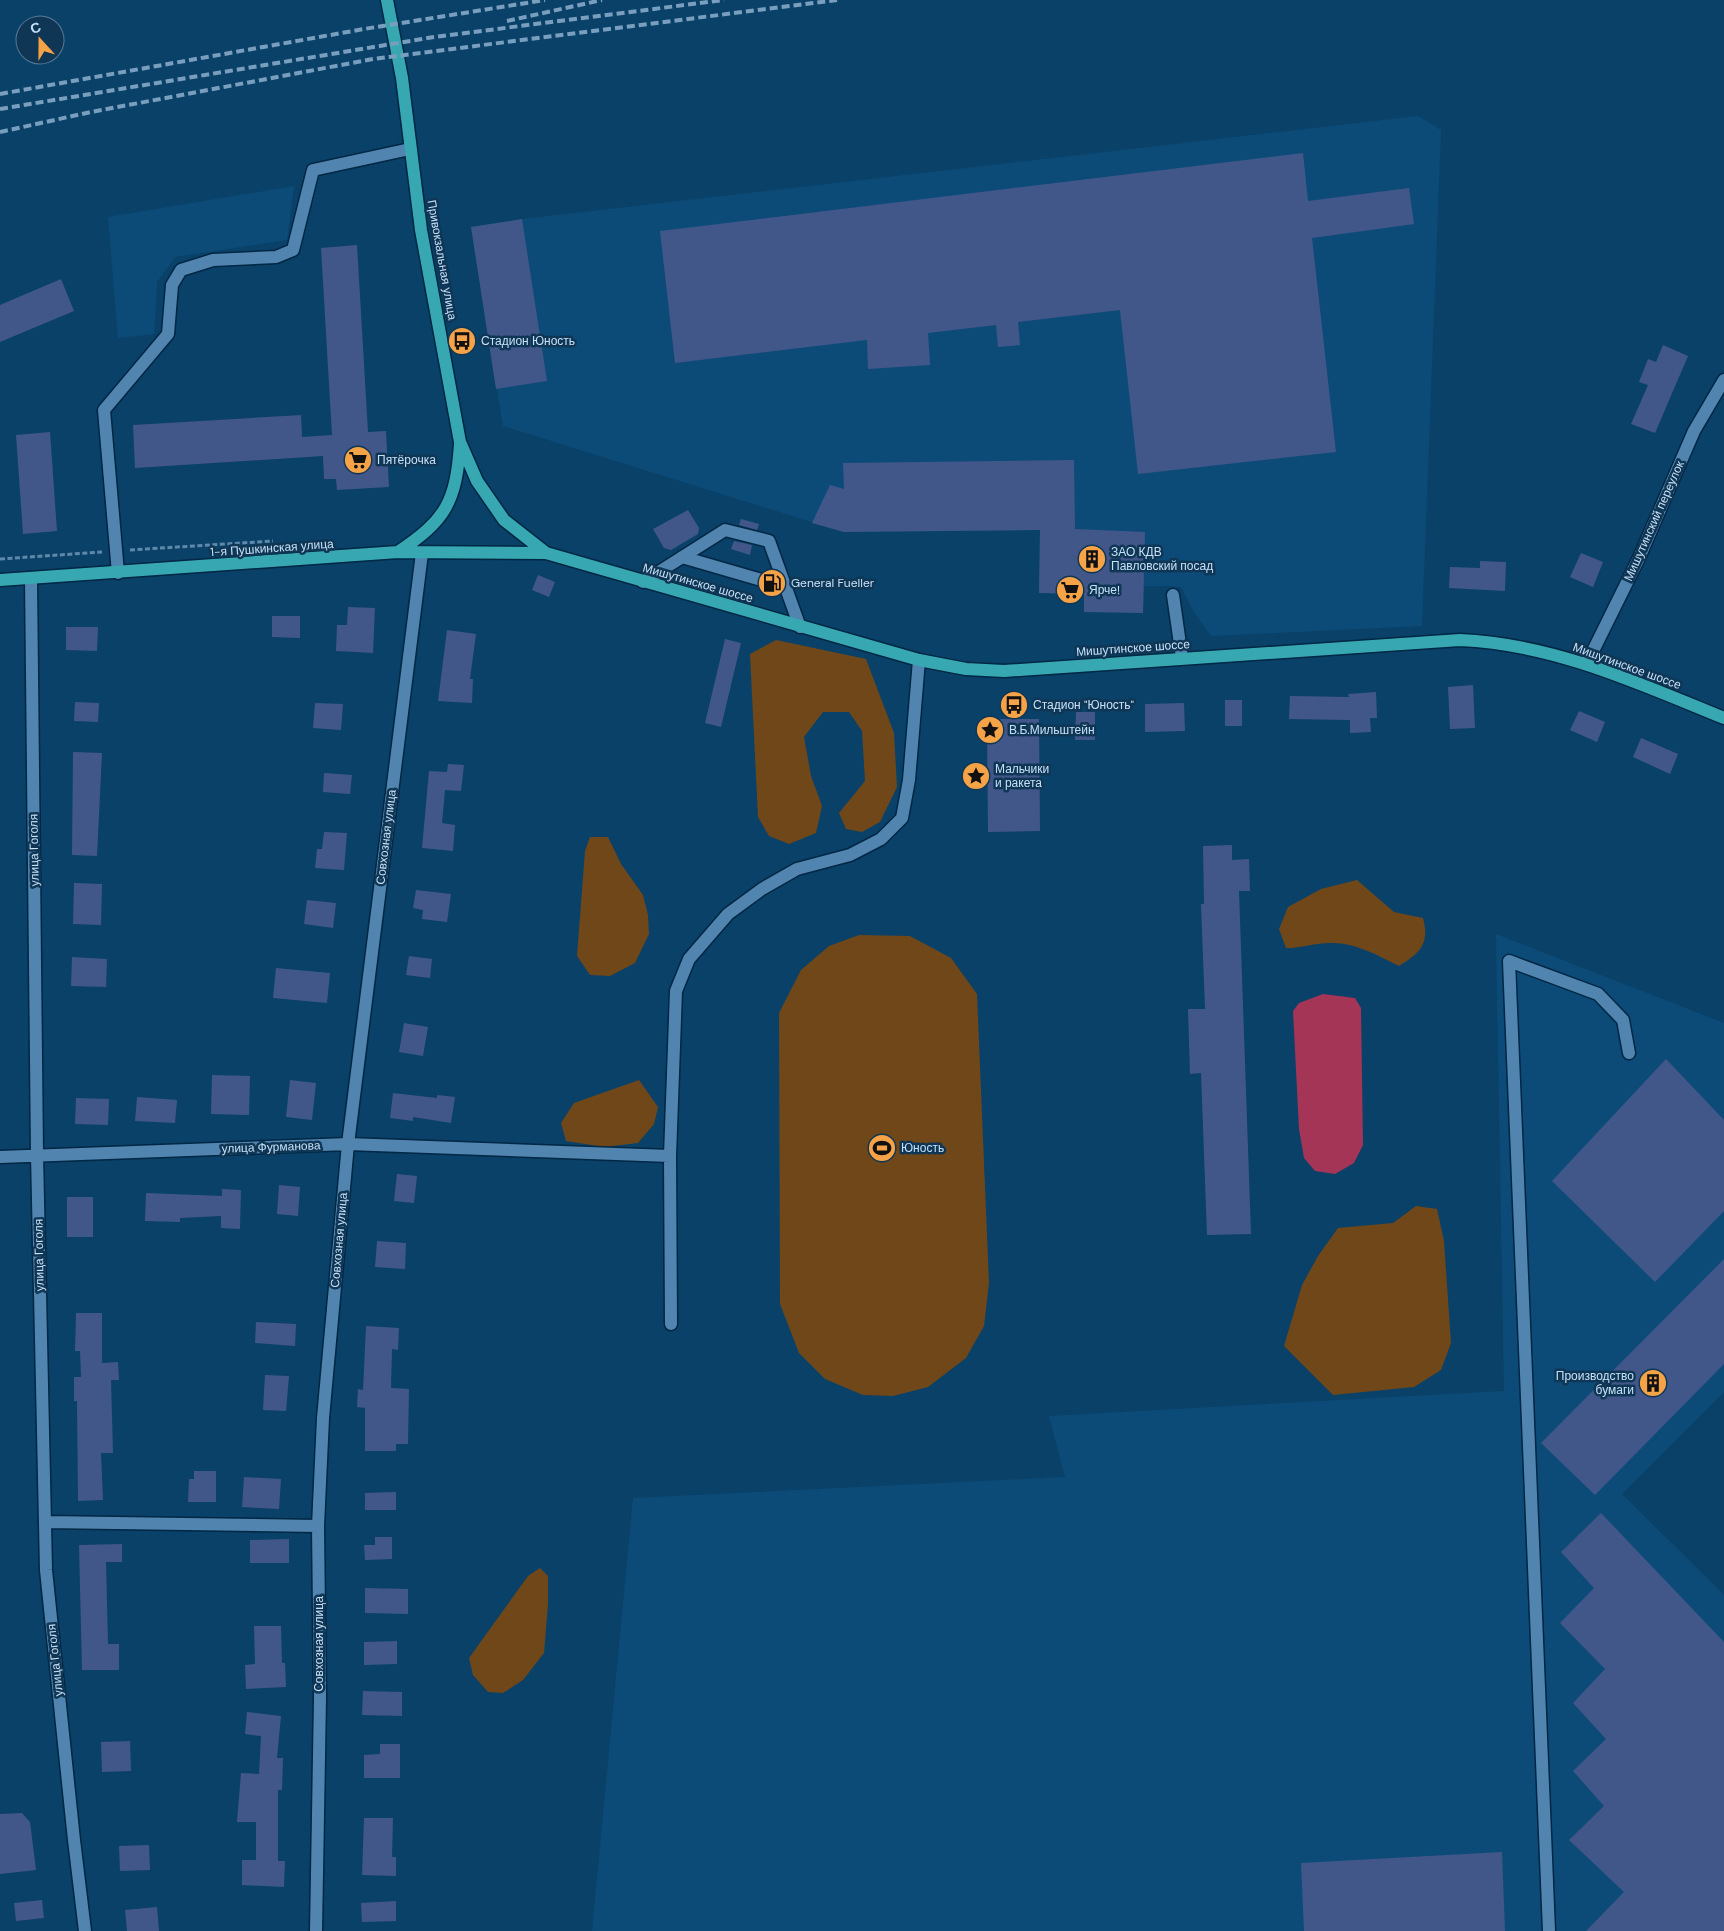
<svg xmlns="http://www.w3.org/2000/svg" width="1724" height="1931" viewBox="0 0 1724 1931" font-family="'DM Sans',sans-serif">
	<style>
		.built { fill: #0c4b78 }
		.green { fill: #704718 }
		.water { fill: #a43556 }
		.building { fill: #425789 }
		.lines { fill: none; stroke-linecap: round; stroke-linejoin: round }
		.minor-casing { stroke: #002744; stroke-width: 15 }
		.major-casing { stroke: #002744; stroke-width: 15 }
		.path { stroke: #5f89a9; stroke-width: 3; stroke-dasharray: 5 2.5; stroke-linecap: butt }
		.minor { stroke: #5184af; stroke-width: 12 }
		.major { stroke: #37a8b1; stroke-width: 12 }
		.rail { stroke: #7a9fbe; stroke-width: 4; stroke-dasharray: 8 4; stroke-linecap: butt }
		.labels { text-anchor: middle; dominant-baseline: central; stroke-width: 5; stroke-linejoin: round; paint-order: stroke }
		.street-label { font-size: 12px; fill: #c6e0f8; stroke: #0f3654 }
		.poi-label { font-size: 12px; fill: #c6e0f8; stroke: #0f3654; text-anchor: start }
	</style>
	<rect width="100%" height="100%" fill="#0a4168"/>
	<path class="built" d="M1418,116L1441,130L1422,626L1211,636L1194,612L1181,587L1167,586H1144L1143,613L1084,612V595L1039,593L1040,530L844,532L503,426L471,227L522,219Z
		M294,186L287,240L175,257L157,282L154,334L118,338L108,217Z
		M1496,934L1724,1023V1392L1622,1494L1724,1595V1931H592L633,1498L1065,1477L1049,1416L1504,1391Z"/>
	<path class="green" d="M776,640L866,659L894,733L897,787L880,822L862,832L846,829L839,813L865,781L862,731L849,712H823L804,737L811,776L822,806L816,833L789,844L769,836L758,817L750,654Z
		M590,837H608L621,864L643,895L648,915L649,934L635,963L610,976L590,975L577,956L585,851Z
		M1357,880L1394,912L1423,918C1430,944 1420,953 1399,966C1379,956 1356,943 1333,943C1319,942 1302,948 1286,948L1279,929L1288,907L1321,889Z
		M859,935L910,936L951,958L977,994L989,1283L984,1326L966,1358L928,1387L893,1396L863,1395L825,1379L799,1353L780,1304L779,1013L801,970L829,946Z
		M639,1080L658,1107L654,1124L638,1143L604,1147L566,1141L561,1123L574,1103Z
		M1416,1206L1437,1209L1444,1241L1451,1343L1441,1370L1414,1387L1333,1395L1284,1346L1302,1285L1318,1256L1338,1228L1393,1223Z
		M540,1568L548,1576V1604L544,1653L523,1680L503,1693L488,1692L473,1675L469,1658L528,1576Z"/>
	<path class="water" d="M1323,994L1355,998L1361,1008L1363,1145L1354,1163L1335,1174L1315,1171L1304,1158L1299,1129L1293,1011L1299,1003Z"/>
	<path class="building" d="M1303,153L1308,201L1409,188L1414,224L1312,238L1336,452L1138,474L1120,310L1018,322L1020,345L998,347L996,325L928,333L930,365L868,369L867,340L675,363L660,231Z
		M522,219L547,381L496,389L471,227Z
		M357,245L368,432L386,431L389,487L337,490L336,479H324L323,456L135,468L133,425L301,415L302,437L332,435L321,248Z
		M61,279L74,311L0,342V305Z
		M1663,345L1688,356L1655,433L1631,424L1648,385L1639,382L1648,359L1656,362Z
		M50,432L57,531L23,534L16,435Z
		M1074,460L1075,529L1145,532L1143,613L1084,612V594L1039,593L1040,530L844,532L812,523L830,485L844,489L843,463Z
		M688,510L699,528L698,534L671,550L664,548L653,529Z
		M741,519L759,524L757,530L739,525Z
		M734,541L752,545L750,555L731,549Z
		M1581,553L1603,562L1593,587L1570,577Z
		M1480,561L1506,562L1505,591L1449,588L1450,567L1480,568Z
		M538,575L555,582L549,597L532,590Z
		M348,607L375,608L373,653L336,651L337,625H347Z
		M272,616H300V638L272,637Z
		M66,627H98L97,651L66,650Z
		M447,630L476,634L470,679H473L472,703L438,701Z
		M725,639L741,643L721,727L705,723Z
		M1473,685L1475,728L1450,729L1448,687Z
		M1376,692L1377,718H1370L1371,732L1350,733V720L1289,719L1290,696L1349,697L1348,694Z
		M1225,700H1242V726H1225Z
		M75,702L99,703L98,722L74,721Z
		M315,703L343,704L341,730L313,728Z
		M1184,703L1185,731L1145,732V704Z
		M1579,711L1605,722L1597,742L1570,730Z
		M1076,712H1095V740H1075Z
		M987,719H1039L1040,831L988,832Z
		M1641,738L1678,754L1670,774L1633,757Z
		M73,752L102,753L97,856L72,855Z
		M448,764L464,765L461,791L445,790L442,823L455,825L453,851L422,848L429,771L447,772Z
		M324,773L352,775L350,794L323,792Z
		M324,832L347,833L344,870L315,868L317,849H322Z
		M1232,845V860L1249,859L1250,891H1239L1251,1234L1207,1235L1201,1073L1190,1074L1188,1009H1205L1201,904H1204L1203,846Z
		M74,883L102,884L101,925L73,924Z
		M416,890L451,894L447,922L422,919L423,910L413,908Z
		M307,900L336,903L333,928L304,924Z
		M409,956L432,959L430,978L406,975Z
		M72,957L107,959L106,987L71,986Z
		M276,968L330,973L327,1003L273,998Z
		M404,1023L428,1027L423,1056L399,1052Z
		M1666,1059L1724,1120V1211L1655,1282L1552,1181Z
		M212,1075L250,1076L249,1115L211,1114Z
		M290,1080L316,1083L312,1120L286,1117Z
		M393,1093L437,1098V1095L455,1097L451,1123L413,1117V1121L390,1118Z
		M137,1097L177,1100L175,1123L135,1121Z
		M76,1098L109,1099L108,1125L75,1124Z
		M397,1174L417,1176L414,1203L394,1201Z
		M279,1185L300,1187L298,1216L277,1214Z
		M222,1189L241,1190L240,1229L221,1228V1216L180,1218V1222L145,1221L146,1193L222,1196Z
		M67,1197H93V1237H67Z
		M377,1241L406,1243L405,1269L375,1267Z
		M1724,1259V1364L1595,1495L1541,1443Z
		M76,1313H102V1363L118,1362L119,1380H111L113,1453H101L103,1500L78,1501L77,1401H74V1377H81L80,1351H75Z
		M256,1322L296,1324L295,1346L255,1343Z
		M366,1326L399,1328L398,1350L392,1349L391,1388L409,1389L408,1444H396V1451H365V1408L357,1407L358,1389L363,1390Z
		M265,1375L289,1376L286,1411L263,1410Z
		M194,1471H216V1502H188L189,1479H194Z
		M244,1477L281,1479L279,1509L242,1507Z
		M396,1492V1510H365V1493Z
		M1601,1513L1724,1642V1931H1586L1624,1892L1569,1840L1604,1806L1573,1771L1606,1739L1573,1703L1605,1669L1560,1623L1594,1588L1561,1552Z
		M375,1537H392V1559L365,1560L364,1545H375Z
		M289,1539V1563H250V1540Z
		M122,1544V1562H106L108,1644H119V1670H82L79,1545Z
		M365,1588L408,1589V1614L365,1613Z
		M254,1626H281L282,1663H285L286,1687L246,1689L245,1665L255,1664Z
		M397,1641V1664L364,1665V1642Z
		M363,1691L402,1692V1716L362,1715Z
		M247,1712L281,1716L277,1758H283L282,1790H278V1861H285L284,1887L242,1885V1860H256V1822H237L241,1773L259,1774L261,1736L245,1734Z
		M130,1741L131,1771L102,1772L101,1742Z
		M380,1744H400V1778H364V1755L380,1754Z
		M22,1813L30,1822L36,1870L0,1874V1814Z
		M364,1818H393L392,1857H396V1876L362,1875Z
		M149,1845L150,1870L120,1871L119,1846Z
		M1502,1852L1505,1931H1304L1301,1863Z
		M42,1900L44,1918L16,1921L14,1903Z
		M396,1901V1921L362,1922L361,1903Z
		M157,1907L159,1931H127L125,1910Z"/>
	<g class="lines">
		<defs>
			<path id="minor" d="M682,557L786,587
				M118,573L104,410L168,334L172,285L181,270L213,260L276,257L293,250L313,170L410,149
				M31,578L37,1154L46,1570L74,1840L85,1931
				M643,582L725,530L769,541L800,627
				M1173,595L1182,658
				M1587,663L1639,558L1694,431L1724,380
				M0,1157L348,1144L670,1156
				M671,1324L670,1156L676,991L689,959L728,914L762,889L797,869L850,855L881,839L902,818L909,780L919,660
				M45,1522L318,1526
				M316,1931L320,1698L318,1526L323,1418L348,1144L422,553
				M1549,1931L1509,961L1598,994L1623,1020L1629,1053"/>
			<path id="major" d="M387,0L402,78L421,230L460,442L477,481L504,520L546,553
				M398,552C446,520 456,502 460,444
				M0,580L398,552L546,553L919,660L966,669L1004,671L1460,640C1554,644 1638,683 1724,718"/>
		</defs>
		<use href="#minor" class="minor-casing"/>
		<use href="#major" class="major-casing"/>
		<path class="path" d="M130,550L273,541
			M0,559L102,552"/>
		<use href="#minor" class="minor"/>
		<use href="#major" class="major"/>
		<path class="rail" d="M507,21L602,0
			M0,94L364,29L545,0
			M0,109L434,37L724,0
			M0,132L91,112L373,59L837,0"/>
	</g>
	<defs>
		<symbol id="bus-disc" viewBox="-11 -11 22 22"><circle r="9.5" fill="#f5a346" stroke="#0f3654"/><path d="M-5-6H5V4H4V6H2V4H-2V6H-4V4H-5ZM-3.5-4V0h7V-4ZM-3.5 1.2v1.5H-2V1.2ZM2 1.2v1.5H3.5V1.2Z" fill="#111"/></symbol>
		<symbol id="supermarket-disc" viewBox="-11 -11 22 22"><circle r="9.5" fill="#f5a346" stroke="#0f3654"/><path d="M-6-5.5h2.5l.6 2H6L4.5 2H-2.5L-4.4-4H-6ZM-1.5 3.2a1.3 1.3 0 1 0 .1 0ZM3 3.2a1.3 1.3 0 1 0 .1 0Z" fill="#111"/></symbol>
		<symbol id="building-disc" viewBox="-11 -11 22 22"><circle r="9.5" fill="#f5a346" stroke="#0f3654"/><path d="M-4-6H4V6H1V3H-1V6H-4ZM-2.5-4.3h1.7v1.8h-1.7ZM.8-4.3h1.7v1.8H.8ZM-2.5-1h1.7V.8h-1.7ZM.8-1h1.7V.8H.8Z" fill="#111"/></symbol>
		<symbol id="fuel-disc" viewBox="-11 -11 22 22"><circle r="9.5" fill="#f5a346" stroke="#0f3654"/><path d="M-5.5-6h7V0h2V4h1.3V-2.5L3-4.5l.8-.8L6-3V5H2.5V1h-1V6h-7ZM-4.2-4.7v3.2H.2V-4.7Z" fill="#111"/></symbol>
		<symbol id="sight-disc" viewBox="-11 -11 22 22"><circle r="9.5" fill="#f5a346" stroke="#0f3654"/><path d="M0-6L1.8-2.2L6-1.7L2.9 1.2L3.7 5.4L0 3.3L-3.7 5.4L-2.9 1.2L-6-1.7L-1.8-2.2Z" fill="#111"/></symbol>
		<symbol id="stadium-disc" viewBox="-11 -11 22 22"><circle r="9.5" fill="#f5a346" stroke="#0f3654"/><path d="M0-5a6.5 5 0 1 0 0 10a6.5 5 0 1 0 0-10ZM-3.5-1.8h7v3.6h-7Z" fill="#111"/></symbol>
	</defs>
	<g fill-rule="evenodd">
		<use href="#bus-disc" x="446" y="325" width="32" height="32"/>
		<use href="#supermarket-disc" x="342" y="444" width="32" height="32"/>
		<use href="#building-disc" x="1076" y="543" width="32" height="32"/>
		<use href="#fuel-disc" x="756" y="567" width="32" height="32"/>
		<use href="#supermarket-disc" x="1054" y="574" width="32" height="32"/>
		<use href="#bus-disc" x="998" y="689" width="32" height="32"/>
		<use href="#sight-disc" x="974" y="714" width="32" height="32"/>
		<use href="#sight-disc" x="960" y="760" width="32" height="32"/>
		<use href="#stadium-disc" x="866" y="1132" width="32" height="32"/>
		<use href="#building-disc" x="1637" y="1367" width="32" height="32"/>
	</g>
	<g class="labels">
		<g class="street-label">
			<text transform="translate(442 260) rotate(80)">Привокзальная улица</text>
			<text transform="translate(1654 521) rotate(-66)">Мишутинский переулок</text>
			<text transform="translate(272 548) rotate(-4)">1-я Пушкинская улица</text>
			<text transform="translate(698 583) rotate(16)">Мишутинское шоссе</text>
			<text transform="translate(1133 648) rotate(-4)">Мишутинское шоссе</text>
			<text transform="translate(1627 666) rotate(20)">Мишутинское шоссе</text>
			<text transform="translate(386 837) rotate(-83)">Совхозная улица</text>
			<text transform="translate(34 850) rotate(-91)">улица Гоголя</text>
			<text transform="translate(271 1147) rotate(-2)">улица Фурманова</text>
			<text transform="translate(339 1240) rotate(-85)">Совхозная улица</text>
			<text transform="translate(39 1255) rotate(-91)">улица Гоголя</text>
			<text transform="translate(319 1644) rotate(-90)">Совхозная улица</text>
			<text transform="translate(55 1660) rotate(-96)">улица Гоголя</text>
		</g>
		<g class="poi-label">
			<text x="481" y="341">Стадион Юность</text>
			<text x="377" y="460">Пятёрочка</text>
			<text x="1111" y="552">ЗАО КДВ<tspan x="1111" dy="14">Павловский посад</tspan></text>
			<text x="791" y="583">General Fueller</text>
			<text x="1089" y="590">Ярче!</text>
			<text x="1033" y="705">Стадион "Юность"</text>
			<text x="1009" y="730">В.Б.Мильштейн</text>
			<text x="995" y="769">Мальчики<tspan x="995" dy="14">и ракета</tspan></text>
			<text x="901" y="1148">Юность</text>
			<text x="1634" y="1376" text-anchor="end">Производство<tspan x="1634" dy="14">бумаги</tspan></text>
		</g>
	</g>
	<g transform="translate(40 40) rotate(339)"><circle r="24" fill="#0f3654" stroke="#587a96"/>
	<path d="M0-4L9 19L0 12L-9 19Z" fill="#f5a346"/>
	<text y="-8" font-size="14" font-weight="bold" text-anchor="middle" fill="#c6e0f8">С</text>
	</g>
</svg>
